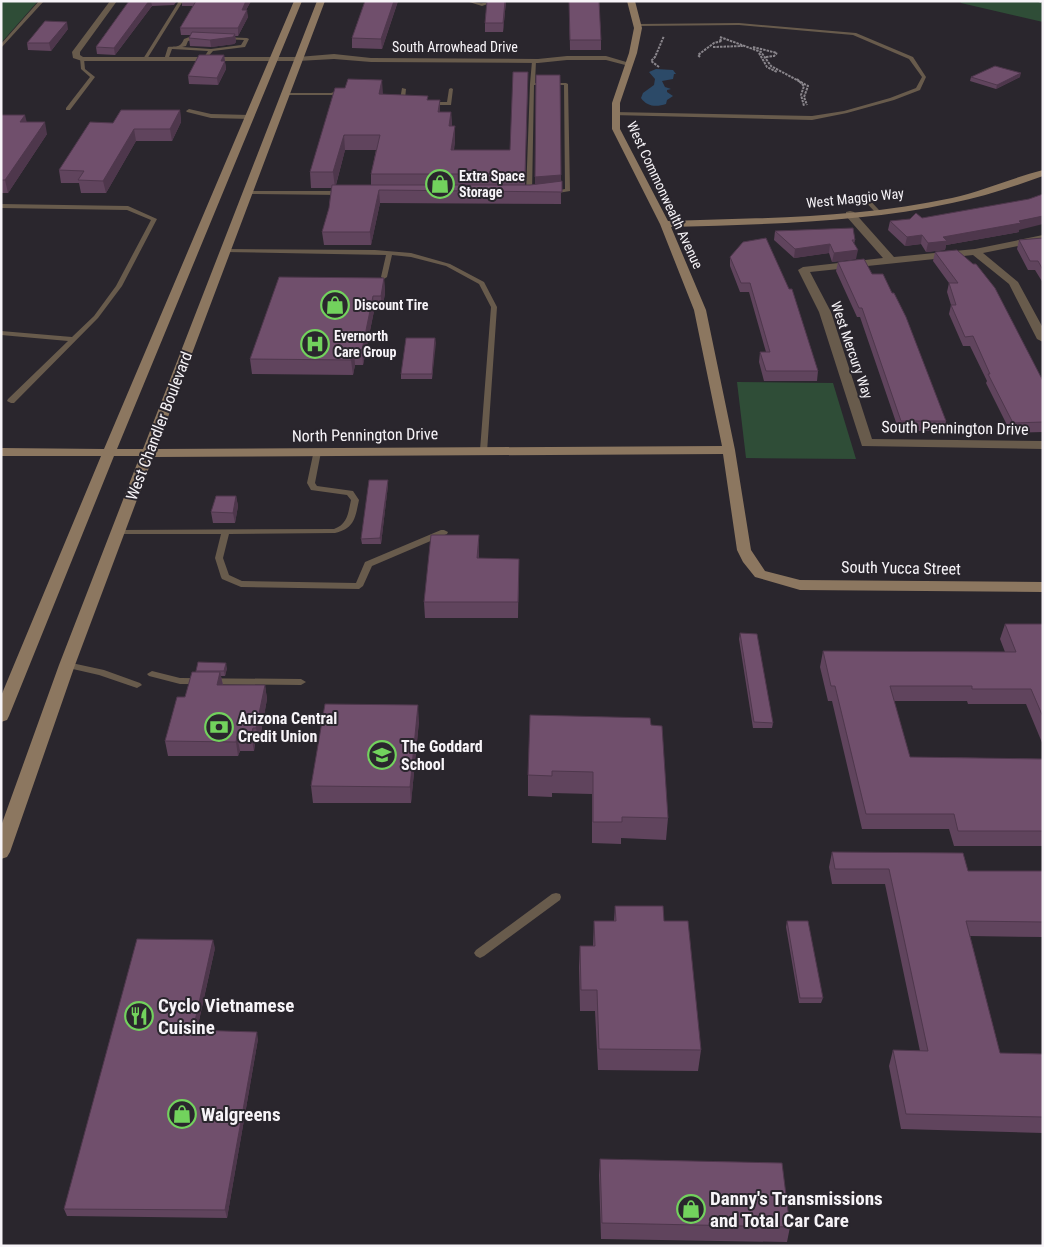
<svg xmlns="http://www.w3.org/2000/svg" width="1044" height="1247" viewBox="0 0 1044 1247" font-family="'Roboto Condensed',sans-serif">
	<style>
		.green { fill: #2f4d37 }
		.water { fill: #2c4a68 }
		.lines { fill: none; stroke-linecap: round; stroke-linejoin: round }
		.path { stroke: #8a868c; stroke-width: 2; stroke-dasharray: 2.5 1; stroke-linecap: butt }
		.lane { fill: #685b4c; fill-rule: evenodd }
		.street { fill: #685b4c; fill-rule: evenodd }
		.secondary { fill: #8c7760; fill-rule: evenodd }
		.wall { fill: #60445d; fill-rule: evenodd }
		.shaded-wall { fill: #4e374c }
		.building { fill: #704f6c; stroke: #4e374c }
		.labels { text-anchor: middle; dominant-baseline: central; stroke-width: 4; stroke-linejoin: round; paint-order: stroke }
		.far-street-label { font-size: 14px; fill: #f7f4f8; stroke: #2a262d }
		.far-poi-label { font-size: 14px; font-weight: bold; fill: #f7f4f8; stroke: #2a262d; text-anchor: start }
		.street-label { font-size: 16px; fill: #f7f4f8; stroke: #2a262d }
		.poi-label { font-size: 16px; font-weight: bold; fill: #f7f4f8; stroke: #2a262d; text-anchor: start }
		.near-poi-label { font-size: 19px; font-weight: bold; fill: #f7f4f8; stroke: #2a262d; text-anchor: start }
	</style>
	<rect width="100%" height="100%" fill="#2a262d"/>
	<path class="green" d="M1,1H38L1,43Z
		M960,1H1043V22L961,3Z
		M737,382L833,383L856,459L746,458Z"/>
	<path class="water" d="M656,69L673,70L676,74H674L673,79L662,81L665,87L671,89L667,90V92L673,96L667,100L666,104C657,107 647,107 641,98L643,93L654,85L655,79L649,72Z"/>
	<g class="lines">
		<path class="path" d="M1039,1L1043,3
			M720,37L761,52L771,66L808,86L804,97L807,105
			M713,47L742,46H740
			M753,47L777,53
			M759,53L767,67L777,72
			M700,57L698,55L714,43L722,41L719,39
			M766,57L774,56L777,53
			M659,67L651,61L655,57L664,36
			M797,79L804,86L801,95L804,106"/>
		<path class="lane" d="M39,1H44L1,48V44Z
			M179,1H183L147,59L143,60V59Z
			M466,1C472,1 478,4 483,3C488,3 491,1 496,1L482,6Z
			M739,23L856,33L913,57L926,77L920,90L894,100L847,113L812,120L612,115V113L614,112L812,116L844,111L890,98L916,88L922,77L909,59L853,35L739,25L638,26L636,25L638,24Z
			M192,36L201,37L188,41L186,46L182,47L211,49L241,45L244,40L222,39L224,37L247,38L249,39L245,47L213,51L205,60L203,59L208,51L172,49L168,60H164L168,47C177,46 180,48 184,39Z
			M80,58L84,59L85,69L95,77L70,110H66V108L90,77L81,69Z
			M534,60L536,61L535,83H566L568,84L570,191L552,194L549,192L565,189L564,85H534L532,194L529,196L526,194L530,84L532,61Z
			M402,88L406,89L405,99L411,100V102L400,100Z
			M451,88L453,89L451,105H427L426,104L429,102H447L449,89Z
			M343,89H345V91L332,95H285L283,94L285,93H331Z
			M189,109L211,114L250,115L253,117L250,119L211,118L187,112L186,111Z
			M249,191H341L344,193L341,195L247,194L246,193Z
			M860,194H864L879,210V212H875L860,196Z
			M1,204L128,206L157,219L122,286L98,318L14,403H11L7,401L8,399L68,341L1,335V331L72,337L94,316L116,286L151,220L127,210L1,208Z
			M227,249L375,250L411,253L450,264L484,282L497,307L487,452H484L480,450L491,307L479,284L446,266L411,257L392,255L387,277L384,279L381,277L386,255L225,252V250Z
			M314,450H320L321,452L315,483L317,486L353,491L359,500C355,518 355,528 335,533L229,534L223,558L229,575L242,581L356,583L365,562L441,530H444L448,532L447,534L372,566L363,586L359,589L241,587L222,579L221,577L215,558L221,534H118L114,532L118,530L334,529C348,524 348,513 351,500L347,495L311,490L307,483Z
			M67,662L104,670L140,683L142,685L137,688L99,675L64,667L62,665L64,663Z
			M152,671L180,678L301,679L306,682L301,685L180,684L149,676L147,674Z
			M556,893L560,894L561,897L560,900L484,956L480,958L476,956L474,953L476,950L552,894Z"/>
		<path class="street" d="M110,1H117L80,52V55L83,57H298L334,54L371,58L538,59L567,56H606L633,64L629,66L606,60H567L538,63L371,62L334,59L298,61H82L73,58L72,52Z
			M850,211L854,212L894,257L975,249L1043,235V241L983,253L1018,282L1043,328V342L1037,339L1009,284L973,255L810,272L831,312L872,439L1043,441V449L862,446L819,312L798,270L803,267L883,258L846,216V212Z"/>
		<path class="secondary" d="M294,1H302L117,449H143L317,1H325L156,449L722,446L694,310L660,224L612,129V103L629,53L634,28L627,1H635L642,28L637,53L620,103V129L668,221C763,218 859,218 952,198C983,191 1012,178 1043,170V176C1013,187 983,197 952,203C860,223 765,224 671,227L706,310L735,450L751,550L765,571L800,580L1043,582V592L800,590L755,577L743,562L737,550L723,454L153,457L75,665L10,852L7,857L1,859V826L59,665L140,456H114L9,716L7,720L1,722V696L101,456H1V448L104,449Z"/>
	</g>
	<path class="wall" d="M129,1H177L174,5L152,6L115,55L97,54L96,47Z
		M182,1H251L246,10L248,17L238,36H235L236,42L234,44L211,47L190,46L189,38L191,35H181L180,28L194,6H182Z
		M365,1H398L382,49L352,48V38Z
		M487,1H506L503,32H485V23Z
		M569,1H599L601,40V50H570Z
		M68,29L51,51L28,50L27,43Z
		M224,55L226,69L218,85L189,84L188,76Z
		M528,72L525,185H535L560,75L561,204L380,203L371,245H324L322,232L329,208L331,188H311L310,172L383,94L428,100H440V112H451L452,126L455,141L454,150H510ZM345,150H376L371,174V185H336Z
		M971,77H1020L996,89L970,81Z
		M180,110L181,122L172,141H136L106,193H81L79,183H61L59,170L113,123Z
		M1,115L27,122L47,134L8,193H1Z
		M922,218L1019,230V232L946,245L945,250L926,252L921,244L905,246L888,230L890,221Z
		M775,231L855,240L854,244L856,259L832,262L829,253L794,258L774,240Z
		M1043,238V283L1035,270H1028L1017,249L1019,240Z
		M935,252L1043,381V432L1011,433L986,383L987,381L970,346H963L949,314L951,305L947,292L949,283L933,261Z
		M730,257L818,371L817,381H764L759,362L760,352H766L749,292H740L730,266Z
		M838,262L946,421L944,431H899L860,317H857L836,271Z
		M384,278L385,293L382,311H374L363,365H355L353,375L252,374L250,359Z
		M435,338L432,379H401V374Z
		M388,485L381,544H362L361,539Z
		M236,496L238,506L235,523H213L211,512Z
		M479,535V558L519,559L518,618H425L424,602Z
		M1005,624H1043V745L1026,704H968L967,701H894L910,757L1043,759V846H954L949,829H862L832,701H828L820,667L823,651L1005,652L1000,639Z
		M740,633L773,723L772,728H753L739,639Z
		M227,668L225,676H221L223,685H265L267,699L259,743H255L254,751H240L238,756H168L165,741L196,671Z
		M419,721L411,803H313L311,786Z
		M651,725L668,818L666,840L621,838V844L592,843V794L552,793V797L528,796V775Z
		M832,852L968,871H1043V937L970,936L1000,1053L1043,1054V1133L901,1129L889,1066L893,1050L920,1051L885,884H832L829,867Z
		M615,906L664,921L701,1050L698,1071L598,1070L595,1011H580L579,967L580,946H593L594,921H614Z
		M787,921L823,998L821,1003H799L786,927Z
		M215,948L197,1030L258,1039L227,1218L67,1216L64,1209Z
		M600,1159L790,1227L787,1242L601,1239L599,1175Z"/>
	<path class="shaded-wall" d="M149,1H151L152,6L115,55L114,48Z
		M246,1H251L242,17V10Z
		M394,1H398L382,49L381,39Z
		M505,1H506L503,32V23Z
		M247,10L248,17L238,36V28Z
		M67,22L68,29L51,51L49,43Z
		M235,34L236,42L234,44L211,47L210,40Z
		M224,55L226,69L218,85L217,78L221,61Z
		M1021,73L1020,77L996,89L997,85Z
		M382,80L383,94H379Z
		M440,100V115L438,112Z
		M180,110L181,122L172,141L170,129Z
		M451,112L452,127L449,126Z
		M25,115L28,127L20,122Z
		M45,122L47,134L8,193L5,180Z
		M455,126V141L451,165V150Z
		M134,129L136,141L106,193L103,181Z
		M344,135L345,150L335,188L333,172Z
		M561,175V187L535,190V177Z
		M379,190L380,203L371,245L370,232Z
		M1043,216V224L1019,230V232L946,245L945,250L926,252L928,243L943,237Z
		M922,235L921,244L905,246L907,237Z
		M830,244L829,253L794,258L795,249Z
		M858,250L856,259L832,262L834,253Z
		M384,278L385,293L382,311L381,296Z
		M373,296L374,311L363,365L362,350Z
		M435,338L436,343L432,379V374Z
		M354,349L355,365L353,375L351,360Z
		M388,480V485L381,544L380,538Z
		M236,496L238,506L235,523L233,513Z
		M479,535V550L478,574L477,558Z
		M226,663L227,668L225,676L224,671Z
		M220,672L223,686L217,685Z
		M265,685L267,699L259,743L256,728Z
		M418,705L419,721L411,803L410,787Z
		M253,728L255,743L254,751L251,736Z
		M237,736L240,751L238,756L236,742Z
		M213,940L215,948L195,1038L193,1030Z
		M257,1032L258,1039L227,1218L225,1210Z"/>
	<path class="building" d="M129,1H149L114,48L96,47Z
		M196,1H246L242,10H247L238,28H180Z
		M365,1H394L381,39L352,38Z
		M487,1H505L503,23H485Z
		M569,1H599L601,40H570Z
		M45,21L67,22L49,43H27Z
		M192,32L235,34L233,37L210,40L189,38Z
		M199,55H224L221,61H225L217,78L188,76Z
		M995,66L1021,73L997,85L971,77Z
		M513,72H528L525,174H371L380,135H344L333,172H310L335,88H345L348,79L382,80L379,94L428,96L427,100H440L438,112H451L449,126H455L451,150H510Z
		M536,75H560L561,175L535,177Z
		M121,110H180L170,129H134L103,181L78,180L84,171L59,170L90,122L113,123Z
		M1,115H25L20,122H45L5,180H1Z
		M562,181V192L379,190L370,232H322L329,208L332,185H530Z
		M1043,194V216L1019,221L1021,223L943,237L947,241L928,243L922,235L907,237L890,221L910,219L916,213L922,218L1029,199Z
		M853,228L855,240H852L858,250L834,253L830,244L795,249L775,231Z
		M766,238L789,289H792L818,371H766L760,352H770L750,283H741L730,257L743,242Z
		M1043,238V270L1038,261H1030L1019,240Z
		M957,250L973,264H976L995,288L1043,381V422L1013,423L988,374H990L973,336L965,337L951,305H956L949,283H958L935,252Z
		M864,259L872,274H883L892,293H894L906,317L946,421H901L862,308H859L838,262Z
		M279,277L384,278L381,296H373L362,350L354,349L351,360L250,359Z
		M406,338H435L432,374H401Z
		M369,480H388L380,538L361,539Z
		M216,496H236L233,513L211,512Z
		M431,535H479L477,558L519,559L518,602H424Z
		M1005,624H1043V717L1031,689H972V686H890L910,757L1043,759V831H958L954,814H866L835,686H831L823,651L1016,652Z
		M740,633L757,634L773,723L754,722Z
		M198,662L226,663L224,671H196Z
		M192,672H220L217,685H265L256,728H253L251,736H237L236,742L165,741L177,697H185Z
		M325,704L418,705L410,787L311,786Z
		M530,715L650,718L651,725L662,726L668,818L622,817V822H593V772L552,771V776L528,775Z
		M832,852L963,853L968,871H1043V922L966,921L1000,1053L1043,1054V1117L906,1114L893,1050L928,1051L889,869H835Z
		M615,906H663L664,921H688L701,1050L599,1049L597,990H581L580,946H595L594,921H616Z
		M787,921H808L823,998H800Z
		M137,939L213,940L193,1030L257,1032L225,1210L64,1209Z
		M600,1159L782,1163L790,1227L602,1223Z"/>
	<defs>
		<symbol id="shop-ring" viewBox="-11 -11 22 22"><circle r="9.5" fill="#2a262d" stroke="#72d25d" stroke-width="1.5"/><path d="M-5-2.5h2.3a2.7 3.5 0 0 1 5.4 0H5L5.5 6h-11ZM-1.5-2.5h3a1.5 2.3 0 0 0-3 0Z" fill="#72d25d"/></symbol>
		<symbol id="hospital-ring" viewBox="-11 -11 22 22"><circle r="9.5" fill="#2a262d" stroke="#72d25d" stroke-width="1.5"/><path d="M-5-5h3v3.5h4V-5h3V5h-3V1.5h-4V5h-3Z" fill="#72d25d"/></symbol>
		<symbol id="bank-ring" viewBox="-11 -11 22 22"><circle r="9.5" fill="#2a262d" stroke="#72d25d" stroke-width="1.5"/><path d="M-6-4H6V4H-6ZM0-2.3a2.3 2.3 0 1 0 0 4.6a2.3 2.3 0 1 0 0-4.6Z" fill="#72d25d"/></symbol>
		<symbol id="school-ring" viewBox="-11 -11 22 22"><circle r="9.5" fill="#2a262d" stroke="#72d25d" stroke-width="1.5"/><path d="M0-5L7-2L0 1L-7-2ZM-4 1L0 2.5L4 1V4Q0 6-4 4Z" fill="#72d25d"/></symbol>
		<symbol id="restaurant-ring" viewBox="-11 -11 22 22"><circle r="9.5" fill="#2a262d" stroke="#72d25d" stroke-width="1.5"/><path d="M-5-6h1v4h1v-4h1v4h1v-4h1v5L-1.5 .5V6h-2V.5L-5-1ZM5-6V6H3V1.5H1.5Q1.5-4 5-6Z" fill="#72d25d"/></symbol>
	</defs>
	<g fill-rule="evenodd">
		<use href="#shop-ring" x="424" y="168" width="32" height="32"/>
		<use href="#shop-ring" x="319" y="289" width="32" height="32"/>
		<use href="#hospital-ring" x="299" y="328" width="32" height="32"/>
		<use href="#bank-ring" x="203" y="711" width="32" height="32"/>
		<use href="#school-ring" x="366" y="739" width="32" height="32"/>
		<use href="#restaurant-ring" x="123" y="1000" width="32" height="32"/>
		<use href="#shop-ring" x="166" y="1098" width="32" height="32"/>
		<use href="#shop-ring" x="675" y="1193" width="32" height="32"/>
	</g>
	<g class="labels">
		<g class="far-street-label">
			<text x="455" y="47">South Arrowhead Drive</text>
			<text transform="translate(665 195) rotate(65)">West Commonwealth Avenue</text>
			<text transform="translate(855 198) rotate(-6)">West Maggio Way</text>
			<text transform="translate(852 350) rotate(71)">West Mercury Way</text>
		</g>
		<g class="far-poi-label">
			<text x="459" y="176">Extra Space<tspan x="459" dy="16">Storage</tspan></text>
			<text x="354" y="305">Discount Tire</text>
			<text x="334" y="336">Evernorth<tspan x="334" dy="16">Care Group</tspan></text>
		</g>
		<g class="street-label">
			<text transform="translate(159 426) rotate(-69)">West Chandler Boulevard</text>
			<text transform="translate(955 428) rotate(1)">South Pennington Drive</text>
			<text transform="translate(365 435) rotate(-1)">North Pennington Drive</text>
			<text transform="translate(901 568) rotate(1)">South Yucca Street</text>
		</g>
		<g class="poi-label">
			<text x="238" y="718">Arizona Central<tspan x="238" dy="18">Credit Union</tspan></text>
			<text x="401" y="746">The Goddard<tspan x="401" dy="18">School</tspan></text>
		</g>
		<g class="near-poi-label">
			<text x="158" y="1005">Cyclo Vietnamese<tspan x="158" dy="22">Cuisine</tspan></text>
			<text x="201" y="1114">Walgreens</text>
			<text x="710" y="1198">Danny's Transmissions<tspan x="710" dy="22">and Total Car Care</tspan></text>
		</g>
	</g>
	<rect width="1044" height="1247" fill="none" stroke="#f7f4f8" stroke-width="5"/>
</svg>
